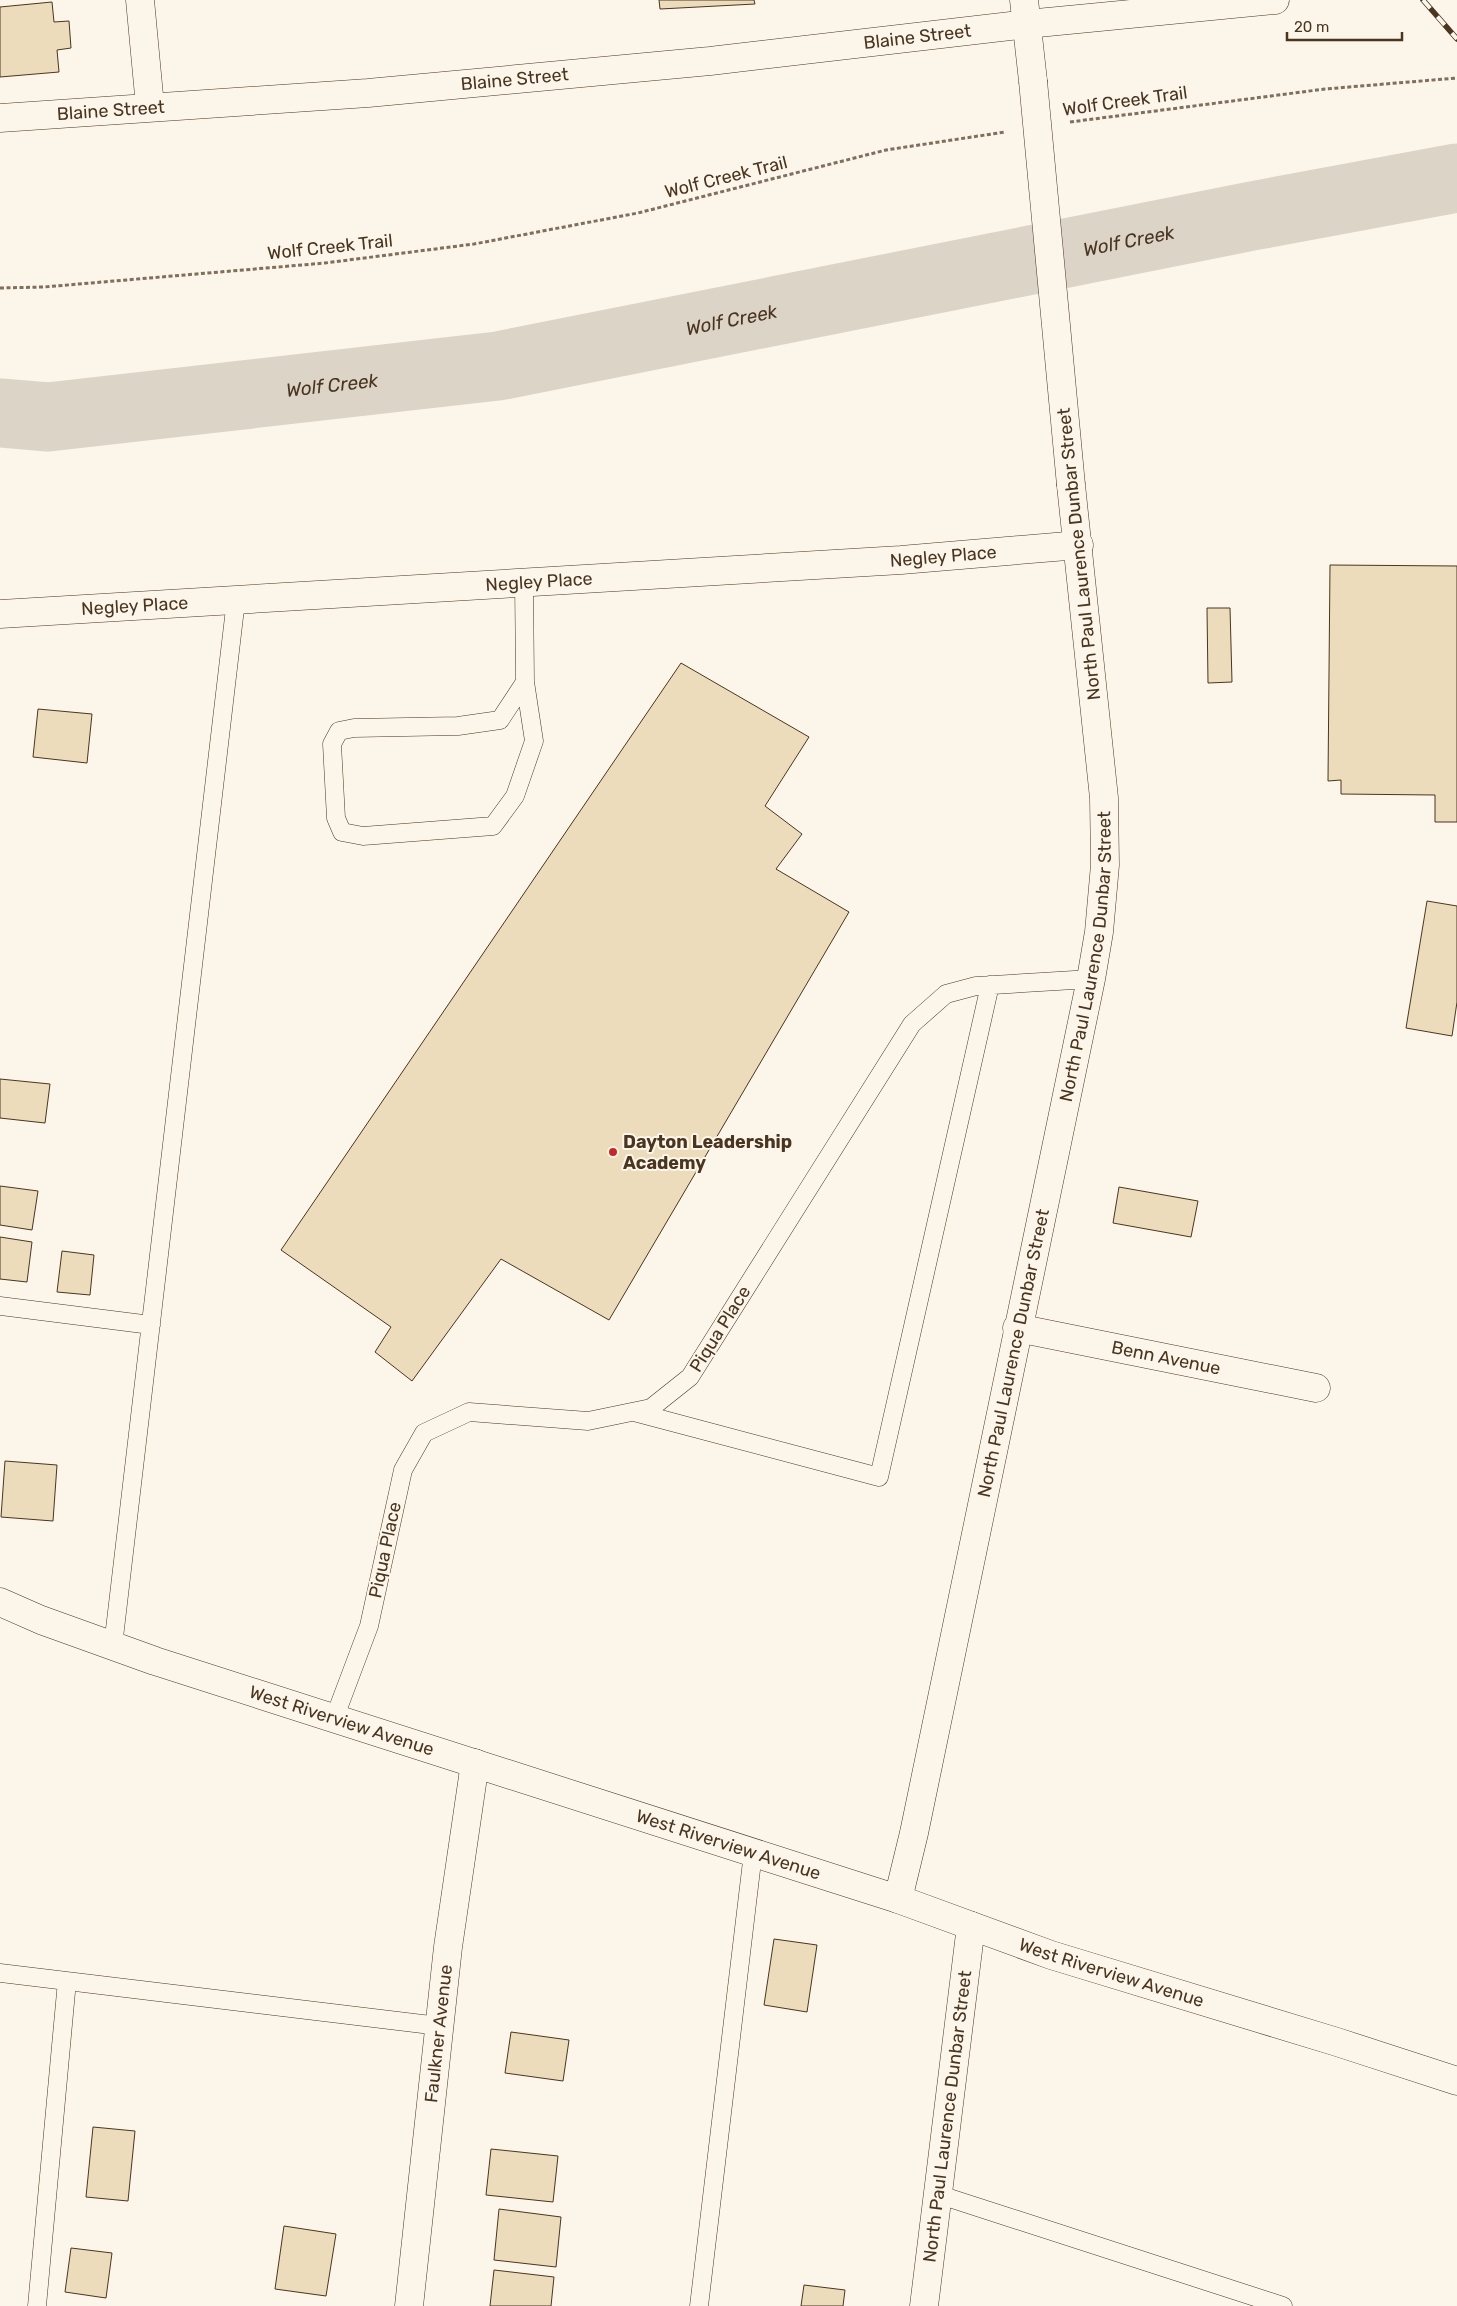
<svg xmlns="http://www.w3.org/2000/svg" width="1457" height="2306" viewBox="0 0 1457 2306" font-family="Rubik,sans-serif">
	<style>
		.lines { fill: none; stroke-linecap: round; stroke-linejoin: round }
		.river { stroke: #dcd4c6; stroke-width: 69 }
		.building { fill: #ecdcbc; stroke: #4a3520 }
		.service-casing { stroke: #4a3520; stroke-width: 19 }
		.minor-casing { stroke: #4a3520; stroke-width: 29 }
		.tertiary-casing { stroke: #4a3520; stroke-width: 29 }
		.path { stroke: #7f6f5c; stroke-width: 3; stroke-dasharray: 4 2.5; stroke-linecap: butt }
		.service { stroke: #fbf6e9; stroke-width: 18 }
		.minor { stroke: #fbf6e9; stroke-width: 28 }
		.tertiary { stroke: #fbf6e9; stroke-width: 28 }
		.rail-casing { stroke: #4a3520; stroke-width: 5.5 }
		.rail { stroke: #fbf6e9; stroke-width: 4; stroke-dasharray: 11; stroke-linecap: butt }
		.minor-bridge-casing { stroke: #4a3520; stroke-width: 29; stroke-linecap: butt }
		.minor-bridge { stroke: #fbf6e9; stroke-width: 28 }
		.poi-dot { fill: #c62828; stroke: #fbf6e9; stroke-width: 2 }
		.labels { text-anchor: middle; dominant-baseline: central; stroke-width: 4; stroke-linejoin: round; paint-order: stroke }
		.street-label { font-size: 18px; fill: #4a3520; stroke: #fbf6e9 }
		.poi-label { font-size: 18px; font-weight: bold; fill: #4a3520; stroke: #fbf6e9; text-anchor: start }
		.water-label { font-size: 19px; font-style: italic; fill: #4a3520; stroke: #fbf6e9 }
	</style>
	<rect width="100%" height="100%" fill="#fbf6e9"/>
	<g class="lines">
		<path class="river" id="s1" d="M0,413L48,417L498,366L1252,216L1457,178"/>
	</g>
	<path class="building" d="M659,0H754L755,4L660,9Z
		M52,2L54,22L69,21L71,48L57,50L59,72L0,77V7Z
		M1330,565L1457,566V822H1435V795L1341,794V780L1328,781Z
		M1207,608H1230L1232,682L1208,683Z
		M681,663L809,737L765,806L802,834L776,869L849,912L609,1320L501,1259L412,1381L375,1352L391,1327L281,1250Z
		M38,709L92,714L87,763L33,757Z
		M1427,901L1457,906V1002L1452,1036L1406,1028Z
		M0,1079L50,1084L45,1123L0,1118Z
		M0,1186L38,1191L32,1230L0,1225Z
		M1119,1187L1198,1201L1191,1237L1113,1223Z
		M0,1237L32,1242L27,1282L0,1279Z
		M62,1251L94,1255L90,1295L57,1292Z
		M5,1461L57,1465L53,1521L1,1517Z
		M774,1939L817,1945L807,2012L764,2005Z
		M511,2032L569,2040L563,2081L505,2073Z
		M93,2127L135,2131L128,2201L86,2197Z
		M491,2149L558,2156L553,2202L486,2195Z
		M499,2209L561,2217L556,2267L494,2260Z
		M284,2226L336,2234L326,2296L275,2289Z
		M71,2248L112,2253L106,2298L65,2292Z
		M494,2270L554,2277L551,2306H490Z
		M804,2285L845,2290L843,2306H801Z"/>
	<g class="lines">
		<defs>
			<path id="service" d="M524,582L525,682L534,741L515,796L493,826L363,836L342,832L336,818L332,744L339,731L354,728L458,726L500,720L525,682
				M0,1306L151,1325
				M634,1412L879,1477L990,985
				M113,1646L236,600
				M334,1719L369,1626L403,1470L424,1433L469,1412L588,1421L651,1408L690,1377L912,1024L946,994L976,986L1091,979
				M0,1973L439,2026
				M937,2194L1283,2306
				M37,2306L67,1981
				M699,2306L753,1853"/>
			<g id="minor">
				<path d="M140,0L150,106"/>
				<path d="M1024,0L1033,81"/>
				<path id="s2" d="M0,118L368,93L710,61L1027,24L1275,0"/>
				<path id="s3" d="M0,614L901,560L1079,545"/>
				<path id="s4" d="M1017,1328L1316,1388"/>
				<path id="s5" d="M898,1899L914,1833L1091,979L1099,932L1105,865L1104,798L1071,485"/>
				<path id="s6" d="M409,2306L448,1947L475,1763"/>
				<path id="s7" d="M924,2306L971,1926"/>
			</g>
			<g id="tertiary">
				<path id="s8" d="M0,1602L41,1620L155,1661L898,1899L1051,1955L1337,2042L1457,2081"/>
			</g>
		</defs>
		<use href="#service" class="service-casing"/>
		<use href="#minor" class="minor-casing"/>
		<use href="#tertiary" class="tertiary-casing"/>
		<path class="path" d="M1070,122L1325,89L1457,78
			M0,288L44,287L325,263L474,244L638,213L886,150L1005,132"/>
		<use href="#service" class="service"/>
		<use href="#minor" class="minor"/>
		<use href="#tertiary" class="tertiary"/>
		<defs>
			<path id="rail" d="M1423,0L1457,39"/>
		</defs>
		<use href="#rail" class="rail-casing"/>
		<use href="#rail" class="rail"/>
		<defs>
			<path id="minor-bridge" d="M1033,81L1071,485"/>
		</defs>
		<use href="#minor-bridge" class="minor-bridge-casing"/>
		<use href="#minor-bridge" class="minor-bridge"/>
	</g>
	<circle class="poi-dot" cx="613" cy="1152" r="5"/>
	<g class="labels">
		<g class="street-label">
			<text stroke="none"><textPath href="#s2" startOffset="921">Blaine Street</textPath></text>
			<text stroke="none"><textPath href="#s2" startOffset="516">Blaine Street</textPath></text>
			<text transform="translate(1125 101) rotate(-8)">Wolf Creek Trail</text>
			<text stroke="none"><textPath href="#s2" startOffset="111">Blaine Street</textPath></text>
			<text transform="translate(726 177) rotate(-14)">Wolf Creek Trail</text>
			<text transform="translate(330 247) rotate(-6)">Wolf Creek Trail</text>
			<text transform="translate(1079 554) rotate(-96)">North Paul Laurence Dunbar Street</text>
			<text stroke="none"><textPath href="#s3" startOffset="945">Negley Place</textPath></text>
			<text stroke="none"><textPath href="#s3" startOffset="540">Negley Place</textPath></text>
			<text stroke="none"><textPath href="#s3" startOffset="135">Negley Place</textPath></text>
			<text stroke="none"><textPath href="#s5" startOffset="962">North Paul Laurence Dunbar Street</textPath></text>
			<text transform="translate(720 1329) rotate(-58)">Piqua Place</text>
			<text stroke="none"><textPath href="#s5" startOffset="558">North Paul Laurence Dunbar Street</textPath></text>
			<text stroke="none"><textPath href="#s4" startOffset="152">Benn Avenue</textPath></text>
			<text transform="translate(385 1550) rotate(-78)">Piqua Place</text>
			<text stroke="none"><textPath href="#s8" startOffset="362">West Riverview Avenue</textPath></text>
			<text stroke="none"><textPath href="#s8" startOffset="768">West Riverview Avenue</textPath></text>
			<text stroke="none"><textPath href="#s8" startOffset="1172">West Riverview Avenue</textPath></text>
			<text stroke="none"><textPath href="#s6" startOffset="274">Faulkner Avenue</textPath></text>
			<text stroke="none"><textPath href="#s7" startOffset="191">North Paul Laurence Dunbar Street</textPath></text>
		</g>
		<g class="poi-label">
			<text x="623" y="1142">Dayton Leadership<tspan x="623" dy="21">Academy</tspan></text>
		</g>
		<g class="water-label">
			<text stroke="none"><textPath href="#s1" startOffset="1144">Wolf Creek</textPath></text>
			<text stroke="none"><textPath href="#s1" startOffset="739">Wolf Creek</textPath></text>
			<text stroke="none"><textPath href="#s1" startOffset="334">Wolf Creek</textPath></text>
		</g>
	</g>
	<path d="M1287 32v8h115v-8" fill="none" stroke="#4a3520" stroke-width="2.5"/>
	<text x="1294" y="32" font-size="15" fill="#4a3520" stroke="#fbf6e9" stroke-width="4" paint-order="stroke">20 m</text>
</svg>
